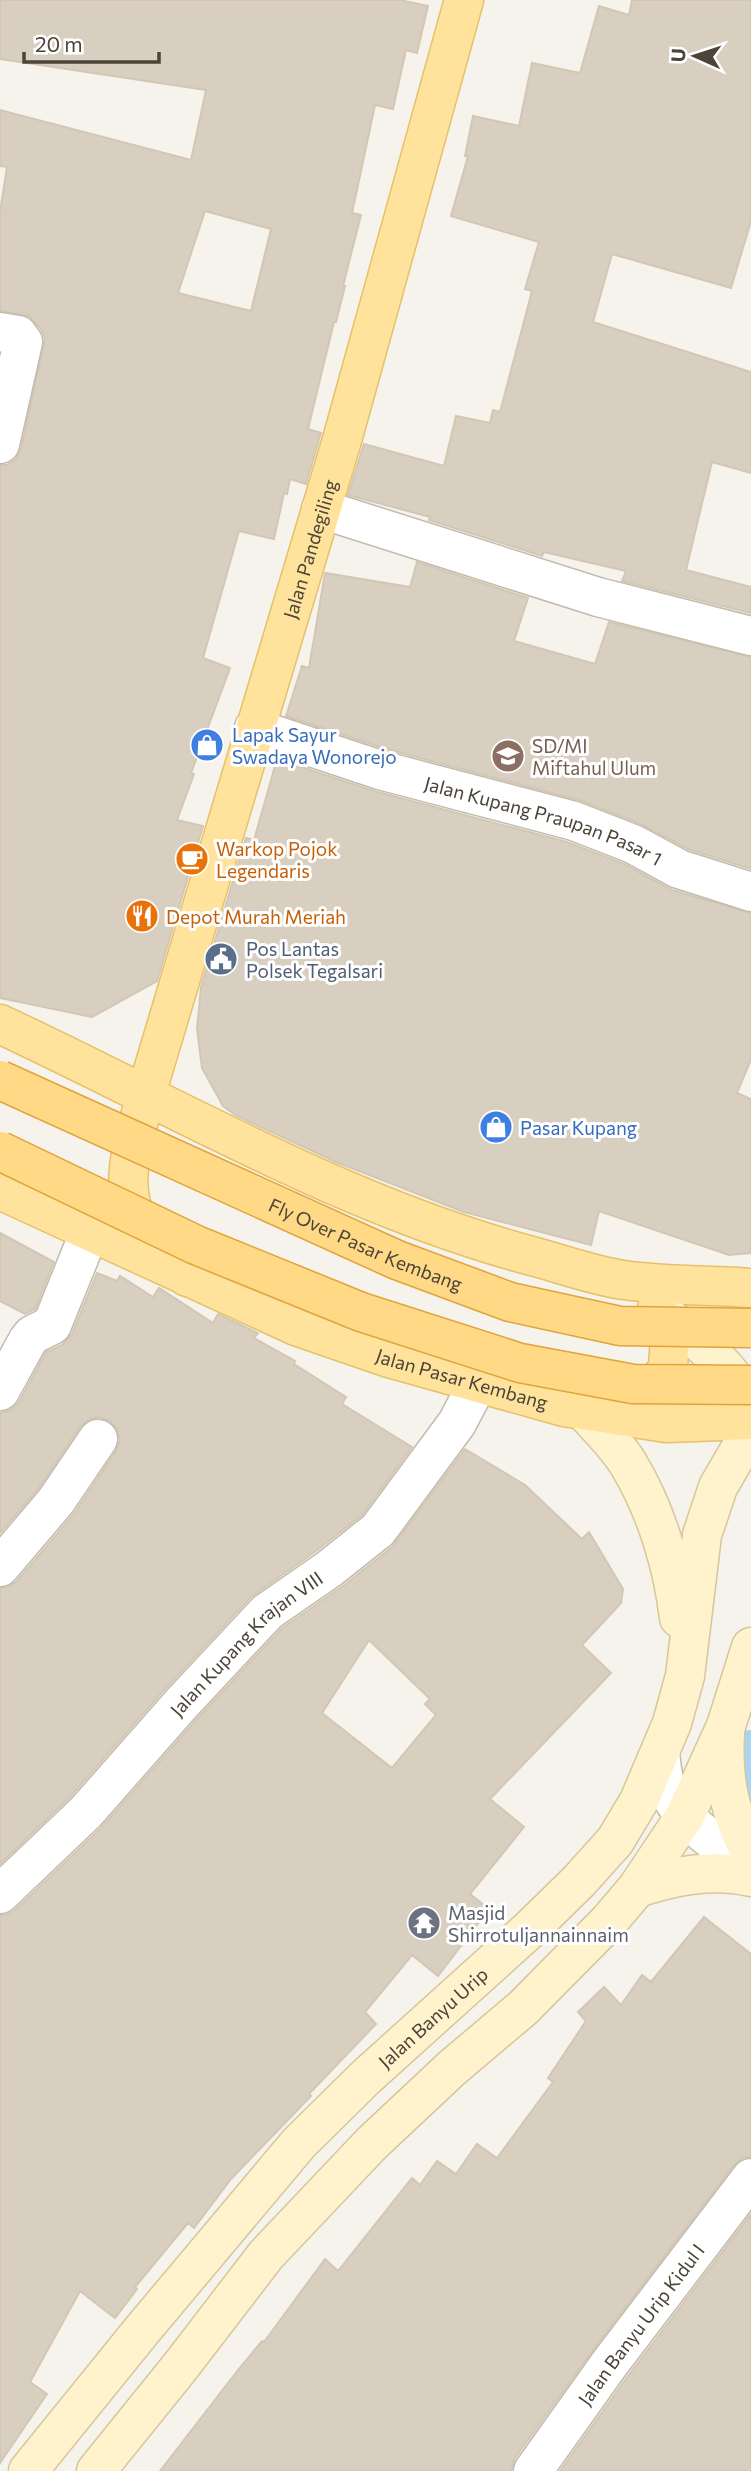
<svg xmlns="http://www.w3.org/2000/svg" width="751" height="2471" viewBox="0 0 751 2471" font-family="Commissioner,sans-serif">
	<style>
		.lines { fill: none; stroke-linecap: round; stroke-linejoin: round }
		.river { stroke: #a9d4f2; stroke-width: 80 }
		.building { fill: #d8cfc1; stroke: #d3c7b4; stroke-width: 2; fill-rule: evenodd }
		.minor-casing { stroke: #c2bbae; stroke-width: 41 }
		.tertiary-casing { stroke: #c2bbae; stroke-width: 41 }
		.secondary-casing { stroke: #d6c79b; stroke-width: 41 }
		.primary-casing { stroke: #e6c16a; stroke-width: 41 }
		.minor { stroke: #fff; stroke-width: 38 }
		.tertiary { stroke: #fff; stroke-width: 38 }
		.secondary { stroke: #fff3cd; stroke-width: 38 }
		.primary { stroke: #ffe39c; stroke-width: 38 }
		.trunk-bridge-casing { stroke: #e0a43c; stroke-width: 41; stroke-linecap: butt }
		.trunk-bridge { stroke: #ffd985; stroke-width: 38 }
		.labels { text-anchor: middle; dominant-baseline: central; stroke-width: 6; stroke-linejoin: round; paint-order: stroke }
		.street-label { font-size: 19px; fill: #4b4439; stroke: #fff }
		.shop-label { font-size: 19px; fill: #366cbe; stroke: #fff; text-anchor: start }
		.education-label { font-size: 19px; fill: #785e54; stroke: #fff; text-anchor: start }
		.food-label { font-size: 19px; fill: #c56008; stroke: #fff; text-anchor: start }
		.service-label { font-size: 19px; fill: #4e5e75; stroke: #fff; text-anchor: start }
		.worship-label { font-size: 19px; fill: #5b616d; stroke: #fff; text-anchor: start }
	</style>
	<rect width="100%" height="100%" fill="#f6f3ec"/>
	<g class="lines">
		<path class="river" d="M742,1782L751,1770"/>
	</g>
	<path class="building" d="M0,0H400L428,6L417,53L406,50L393,109L375,105L352,213L361,215L343,286H345L336,322H334L308,429L321,433L306,484L290,479L287,494L284,493L274,539L239,531L203,658L230,668L191,773L194,774L177,820L203,826L157,981L92,1017L0,998V465H7L16,459L21,449L45,338L41,329L29,316L0,311V212L7,167L0,166V110L191,160L206,90L0,59ZM205,211L271,229L251,311L178,293Z
		M632,0H751V221L731,288L612,254L593,322L751,372V473L712,462L686,570L751,587V613L622,581L626,571L544,552L542,556L429,520L430,517L348,495L364,444L444,466L456,416L490,423L493,410L500,412L532,291L525,289L539,242L451,216L468,156H465L473,116L519,126L532,63L580,73L599,6L629,15Z
		M417,562L528,598L514,641L595,664L609,622L751,657V869L688,849L641,824L582,801L386,749L286,716L302,666L309,668L325,573L410,587Z
		M277,759L374,791L567,842L624,864L672,890L751,913V1059L737,1093L751,1099V1253L729,1255L599,1211L591,1245L464,1212L336,1162L235,1115L223,1106L202,1068L197,1029L201,987L246,838L254,840Z
		M0,1233L54,1262L35,1309L25,1314L0,1301Z
		M97,1273L117,1281L120,1276L153,1297L159,1288L213,1323L218,1314L258,1333L254,1338L295,1361L294,1364L346,1397L342,1404L412,1447L362,1515L316,1551L251,1597L165,1689L70,1797L0,1864V1588L8,1587L17,1581L73,1515L116,1451L120,1440L117,1429L110,1421L99,1417L88,1420L80,1427L39,1488L0,1533V1413L11,1410L19,1402L46,1352L62,1345L72,1334Z
		M465,1449L525,1485L582,1539L589,1532L623,1589L621,1603L582,1645L611,1673L490,1799L524,1827L470,1894L489,1909L438,1976L412,1955L365,2012L376,2024L309,2094L311,2096L231,2179L194,2228L188,2223L135,2287L137,2289L115,2318L80,2291L30,2382L47,2394L0,2463V1915H6L15,1910L101,1828L197,1719L281,1629L343,1586L392,1547ZM369,1640L430,1699L425,1704L436,1715L392,1768L322,1713Z
		M704,1917L751,1954V2157L742,2158L734,2165L593,2350L515,2458L511,2471H160L238,2370L262,2341L264,2342L325,2259L338,2271L412,2178L420,2185L437,2161L456,2174L477,2144L497,2158L553,2082L548,2078L586,2021L578,2012L604,1987L621,2005L642,1975L651,1982Z
		M751,2214V2471H560L628,2376Z"/>
	<g class="lines">
		<defs>
			<g id="minor">
				<path d="M0,332L18,335L23,342L0,444"/>
				<path d="M321,509L598,597L751,636"/>
				<path id="s1" d="M254,728L380,770L574,821L633,844L679,869L751,892"/>
				<path d="M0,1391L28,1340L32,1335L52,1325L90,1231"/>
				<path d="M0,1567L56,1501L98,1439"/>
				<path id="s2" d="M0,1894L86,1812L181,1704L267,1612L329,1569L378,1530L457,1423L478,1383"/>
				<path id="s3" d="M533,2471L610,2363L751,2178"/>
			</g>
			<path id="tertiary" d="M660,1753C661,1762 662,1771 664,1780C676,1820 719,1845 751,1869"/>
			<g id="secondary">
				<path d="M663,1313C697,1340 732,1366 751,1407"/>
				<path d="M584,1411C599,1428 618,1446 629,1465C656,1510 673,1566 679,1618"/>
				<path d="M725,1735C722,1781 730,1813 751,1854"/>
				<path d="M637,1888C674,1876 712,1868 751,1877"/>
				<path id="s4" d="M28,2471L143,2329L299,2143L366,2077L530,1929L579,1881L615,1841L639,1801L672,1723L685,1676L702,1535L718,1487L751,1430"/>
				<path d="M96,2471L180,2367L266,2255L372,2143L452,2068L523,2008L609,1921L637,1888L685,1816L726,1726L751,1647"/>
			</g>
			<g id="primary">
				<path d="M0,1024C176,1106 344,1206 532,1256C562,1264 594,1276 624,1280C666,1286 709,1285 751,1288"/>
				<path id="s5" d="M0,1190L296,1326L389,1358L564,1407L666,1423L751,1420"/>
				<path id="s6" d="M187,1277C175,1266 162,1255 152,1243C111,1197 133,1146 146,1094L342,440L464,0"/>
				<path d="M632,1399L651,1392L668,1368L670,1336L657,1308"/>
			</g>
		</defs>
		<use href="#minor" class="minor-casing"/>
		<use href="#tertiary" class="tertiary-casing"/>
		<use href="#secondary" class="secondary-casing"/>
		<use href="#primary" class="primary-casing"/>
		<use href="#minor" class="minor"/>
		<use href="#tertiary" class="tertiary"/>
		<use href="#secondary" class="secondary"/>
		<use href="#primary" class="primary"/>
		<defs>
			<g id="trunk-bridge">
				<path id="s7" d="M0,1080L397,1260L510,1302L620,1326L751,1328"/>
				<path d="M0,1151L196,1245L361,1312L520,1363L633,1384L751,1385"/>
			</g>
		</defs>
		<use href="#trunk-bridge" class="trunk-bridge-casing"/>
		<use href="#trunk-bridge" class="trunk-bridge"/>
	</g>
	<defs>
		<symbol id="shop-disc" viewBox="-11 -11 22 22"><circle r="9.5" fill="#3f7fe0" stroke="#fff"/><path d="M-5-2.5h2.3a2.7 3.5 0 0 1 5.4 0H5L5.5 6h-11ZM-1.5-2.5h3a1.5 2.3 0 0 0-3 0Z" fill="#fff"/></symbol>
		<symbol id="school-disc" viewBox="-11 -11 22 22"><circle r="9.5" fill="#8d6e63" stroke="#fff"/><path d="M0-5L7-2L0 1L-7-2ZM-4 1L0 2.5L4 1V4Q0 6-4 4Z" fill="#fff"/></symbol>
		<symbol id="cafe-disc" viewBox="-11 -11 22 22"><circle r="9.5" fill="#e8710a" stroke="#fff"/><path d="M-5.5-4.5H6V0H3Q3 3.5 0 3.5H-2.5Q-5.5 3.5-5.5 0ZM3-3.2v2h1.7v-2ZM-6 4.5H4V6H-6Z" fill="#fff"/></symbol>
		<symbol id="restaurant-disc" viewBox="-11 -11 22 22"><circle r="9.5" fill="#e8710a" stroke="#fff"/><path d="M-5-6h1v4h1v-4h1v4h1v-4h1v5L-1.5 .5V6h-2V.5L-5-1ZM5-6V6H3V1.5H1.5Q1.5-4 5-6Z" fill="#fff"/></symbol>
		<symbol id="civic-disc" viewBox="-11 -11 22 22"><circle r="9.5" fill="#5c6f8a" stroke="#fff"/><path d="M-.6-6.5H3V-4.5H.6V-3L4-1V1h2V6H-6V1h2V-1L-.6-3ZM-1.2 2.5V6h2.4V2.5Z" fill="#fff"/></symbol>
		<symbol id="temple-disc" viewBox="-11 -11 22 22"><circle r="9.5" fill="#6b7280" stroke="#fff"/><path d="M0-6L5-2H3V0L6.5 2.5H4V6H1.5V3h-3V6H-4V2.5H-6.5L-3 0V-2H-5Z" fill="#fff"/></symbol>
	</defs>
	<g fill-rule="evenodd">
		<use href="#shop-disc" x="188" y="726" width="38" height="38"/>
		<use href="#school-disc" x="489" y="737" width="38" height="38"/>
		<use href="#cafe-disc" x="173" y="840" width="38" height="38"/>
		<use href="#restaurant-disc" x="123" y="897" width="38" height="38"/>
		<use href="#civic-disc" x="202" y="940" width="38" height="38"/>
		<use href="#shop-disc" x="477" y="1108" width="38" height="38"/>
		<use href="#temple-disc" x="405" y="1904" width="38" height="38"/>
	</g>
	<g class="labels">
		<g class="street-label">
			<text stroke="none"><textPath href="#s6" startOffset="775">Jalan Pandegiling</textPath></text>
			<text stroke="none"><textPath href="#s1" startOffset="304">Jalan Kupang Praupan Pasar 1</textPath></text>
			<text stroke="none"><textPath href="#s7" startOffset="401">Fly Over Pasar Kembang</textPath></text>
			<text stroke="none"><textPath href="#s5" startOffset="500">Jalan Pasar Kembang</textPath></text>
			<text stroke="none"><textPath href="#s2" startOffset="352">Jalan Kupang Krajan VIII</textPath></text>
			<text stroke="none"><textPath href="#s4" startOffset="609">Jalan Banyu Urip</textPath></text>
			<text stroke="none"><textPath href="#s3" startOffset="182">Jalan Banyu Urip Kidul I</textPath></text>
		</g>
		<g class="shop-label">
			<text x="232" y="734">Lapak Sayur<tspan x="232" dy="22">Swadaya Wonorejo</tspan></text>
			<text x="520" y="1127">Pasar Kupang</text>
		</g>
		<g class="education-label">
			<text x="532" y="745">SD/MI<tspan x="532" dy="22">Miftahul Ulum</tspan></text>
		</g>
		<g class="food-label">
			<text x="216" y="848">Warkop Pojok<tspan x="216" dy="22">Legendaris</tspan></text>
			<text x="166" y="916">Depot Murah Meriah</text>
		</g>
		<g class="service-label">
			<text x="246" y="948">Pos Lantas<tspan x="246" dy="22">Polsek Tegalsari</tspan></text>
		</g>
		<g class="worship-label">
			<text x="448" y="1912">Masjid<tspan x="448" dy="22">Shirrotuljannainnaim</tspan></text>
		</g>
	</g>
	<g transform="translate(695 56) rotate(273)" stroke="#ffffff" stroke-width="5" paint-order="stroke">
	<path d="M0-5L12 26L0 18L-12 26Z" fill="#4b4439"/>
	<text y="-10" font-size="19" font-weight="bold" text-anchor="middle" fill="#4b4439">U</text>
	</g>
	<path d="M24 52v10h135v-10" fill="none" stroke="#4b4439" stroke-width="3.5"/>
	<text x="35" y="52" font-size="21" fill="#4b4439" stroke="#ffffff" stroke-width="5" paint-order="stroke">20 m</text>
</svg>
